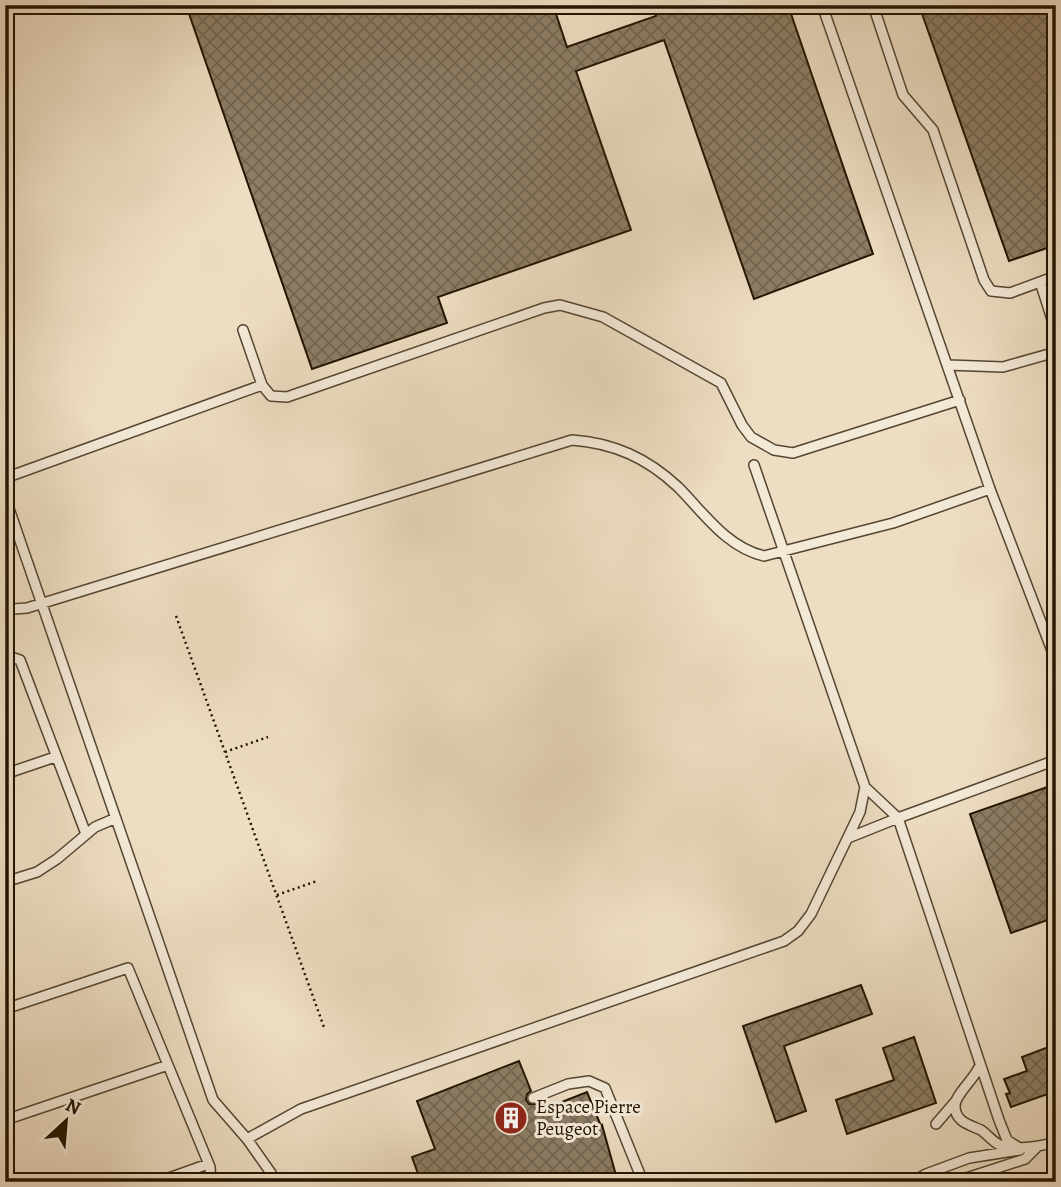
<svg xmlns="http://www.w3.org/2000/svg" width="1061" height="1187" viewBox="0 0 1061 1187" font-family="Alegreya,serif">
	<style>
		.building { fill: url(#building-cross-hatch); stroke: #221401; stroke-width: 2 }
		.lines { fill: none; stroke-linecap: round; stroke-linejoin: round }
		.lane-casing { stroke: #554631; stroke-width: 12 }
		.path { stroke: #221401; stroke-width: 2.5; stroke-dasharray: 2 3.5; stroke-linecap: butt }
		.lane { stroke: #f3e9d7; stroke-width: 9 }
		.labels { text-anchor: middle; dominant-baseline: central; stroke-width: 6; stroke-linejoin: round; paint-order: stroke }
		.poi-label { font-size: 19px; fill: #221401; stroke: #f3e9d7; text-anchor: start }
	</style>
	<defs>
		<pattern id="building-cross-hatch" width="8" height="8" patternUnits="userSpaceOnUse" patternTransform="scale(1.75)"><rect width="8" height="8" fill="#8c7d65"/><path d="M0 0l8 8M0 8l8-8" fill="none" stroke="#726551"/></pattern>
	</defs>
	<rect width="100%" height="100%" fill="#edddc2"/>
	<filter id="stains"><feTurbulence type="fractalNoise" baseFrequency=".00286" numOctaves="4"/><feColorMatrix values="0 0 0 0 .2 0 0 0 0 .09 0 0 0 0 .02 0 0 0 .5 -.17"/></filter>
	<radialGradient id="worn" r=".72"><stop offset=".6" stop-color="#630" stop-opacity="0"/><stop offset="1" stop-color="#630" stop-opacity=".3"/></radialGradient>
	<path class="building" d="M186,5H553L567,47L656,16L652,5H788L873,254L754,299L664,40L576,71L631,230L438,297L447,323L312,369Z
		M919,5H1056V245L1009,261Z
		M1056,784V917L1011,933L970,814Z
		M861,985L872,1014L784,1046L806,1111L776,1122L743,1026Z
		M914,1037L936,1103L847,1134L836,1100L894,1080L883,1048Z
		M1051,1046L1056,1061V1091L1011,1107L1006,1094L1010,1093L1004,1079L1027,1071L1022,1057Z
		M519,1061L531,1091L527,1094L526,1100L529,1104H536L539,1111L587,1092L601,1126L602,1125L617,1179L610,1182H421L412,1157L435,1149L417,1101Z"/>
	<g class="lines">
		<defs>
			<path id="lane" d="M822,5L990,489L1056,661
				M873,5L903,95L933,130L984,280L991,291L1010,293L1056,276
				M1040,282L1056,332
				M243,330L262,385L271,396L287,397L544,308L560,305L603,317L721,383L742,425L751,437L774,450L793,453L960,400
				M948,365L1003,367L1056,352
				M5,478L262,385
				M5,497L213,1100L247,1139
				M5,606L13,609L27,608L572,440C614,443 647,458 678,487C704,513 726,547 764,556L893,523L990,489
				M5,655L20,660L86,834
				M5,774L55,757
				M848,838L898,818L865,787
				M5,882L37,872L57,859L95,827L116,818
				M5,1009L128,968L210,1167L211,1182
				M980,1065C975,1079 955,1094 955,1106C955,1122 970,1125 981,1130C987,1134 991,1140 998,1144C1012,1152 1041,1146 1056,1142
				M533,1098L568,1084L589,1081L605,1088L643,1182
				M5,1120L168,1065
				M936,1124L955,1102
				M1018,1147L1007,1140L999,1120L898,818L1056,760
				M158,1182L208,1164
				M274,1182L271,1173L247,1139L301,1109L784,941L798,931L811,914L860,812L865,787L754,465
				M912,1182L926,1174L969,1158L1020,1150
				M954,1182L1025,1159L1036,1148"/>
		</defs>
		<use href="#lane" class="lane-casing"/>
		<path class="path" d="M176,616L325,1030
			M225,752L268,737
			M277,895L317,881"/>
		<use href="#lane" class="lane"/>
	</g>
	<defs>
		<symbol id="building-disc" viewBox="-11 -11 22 22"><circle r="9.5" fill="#8f2418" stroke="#f3e9d7"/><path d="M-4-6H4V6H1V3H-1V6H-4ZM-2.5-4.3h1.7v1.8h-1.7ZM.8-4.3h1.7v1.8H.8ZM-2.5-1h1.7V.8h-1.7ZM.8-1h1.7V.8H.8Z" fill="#fff"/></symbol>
	</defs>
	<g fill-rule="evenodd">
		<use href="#building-disc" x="492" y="1099" width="38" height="38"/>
	</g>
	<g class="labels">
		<g class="poi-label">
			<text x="536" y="1107">Espace Pierre<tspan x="536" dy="22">Peugeot</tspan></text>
		</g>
	</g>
	<rect width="1061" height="1187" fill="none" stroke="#edddc2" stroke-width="28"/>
	<rect x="7" y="7" width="1047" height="1173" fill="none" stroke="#221401" stroke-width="3.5"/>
	<rect x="14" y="14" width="1033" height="1159" fill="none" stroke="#221401" stroke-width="2"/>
	<g transform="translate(66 1121) rotate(26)" stroke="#f3e9d7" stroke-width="5" paint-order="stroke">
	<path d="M0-5L12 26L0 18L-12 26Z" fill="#221401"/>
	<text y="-10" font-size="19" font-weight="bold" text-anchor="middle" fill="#221401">N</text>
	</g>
	<rect width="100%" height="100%" filter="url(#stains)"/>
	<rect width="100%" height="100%" fill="url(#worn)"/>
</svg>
